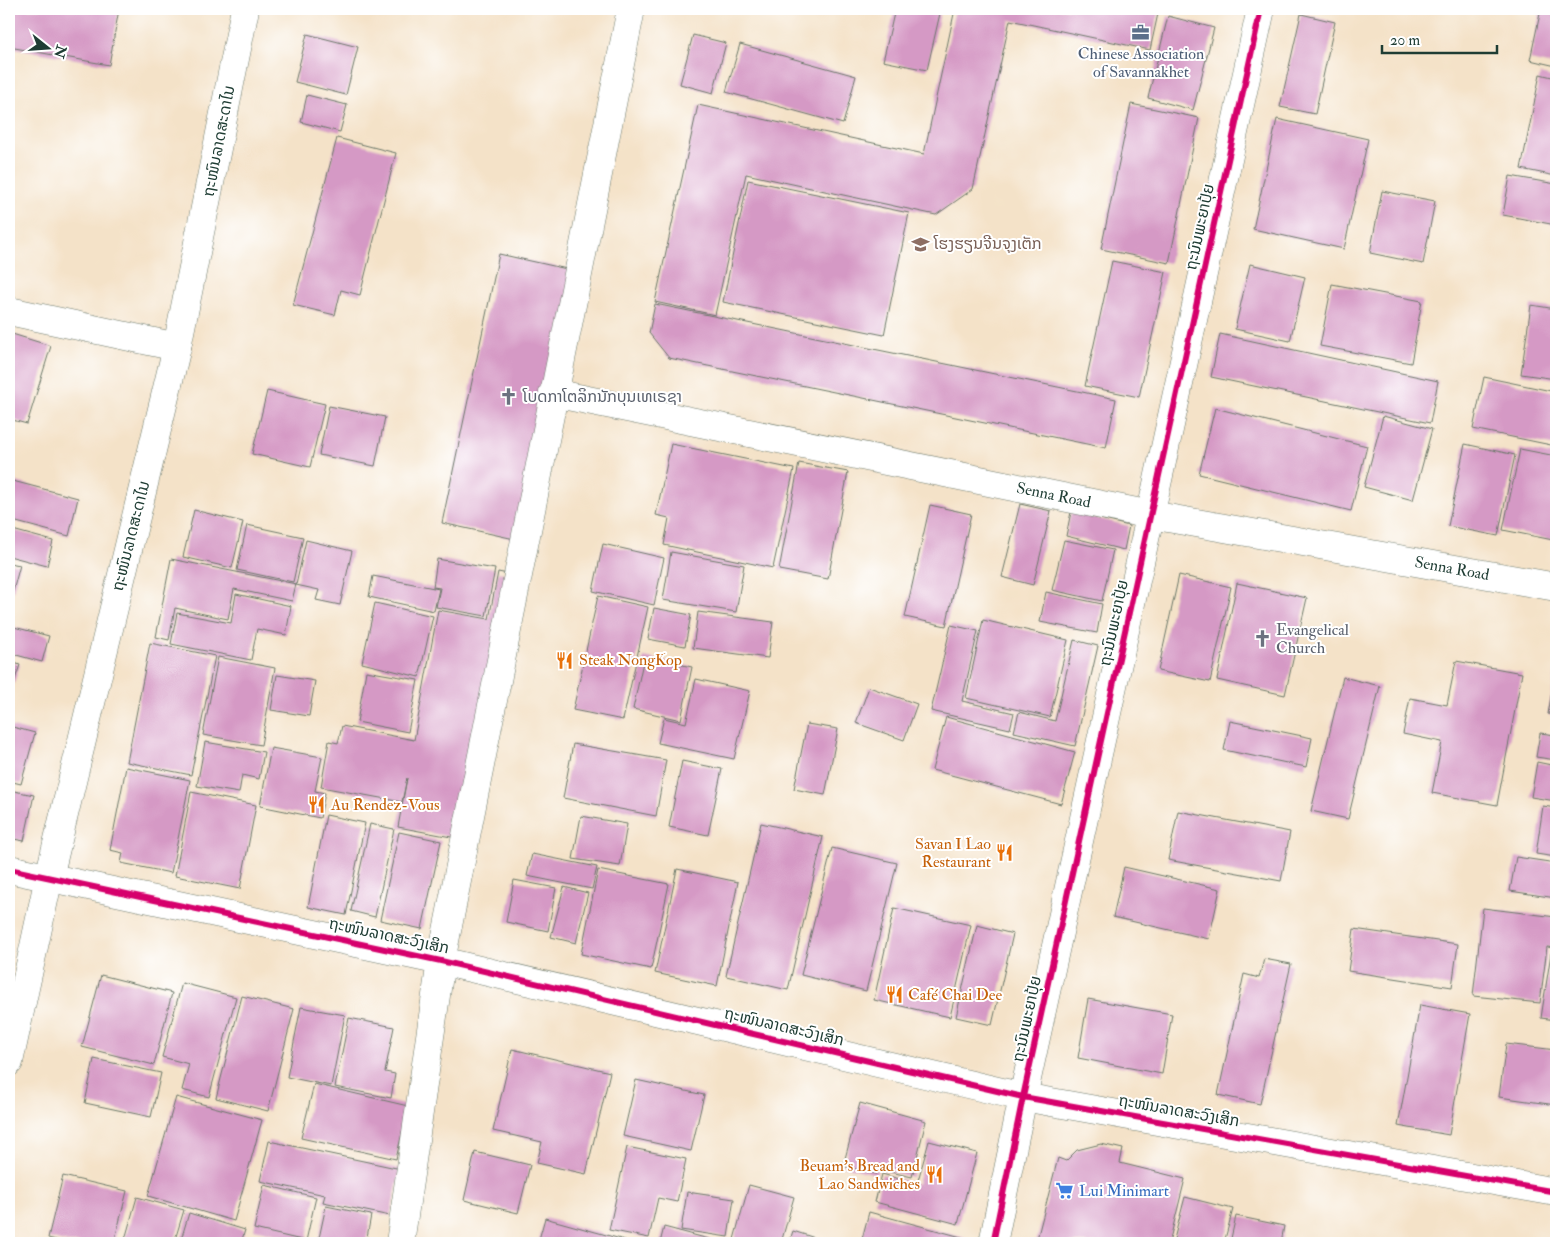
<svg xmlns="http://www.w3.org/2000/svg" width="1565" height="1252" viewBox="0 0 1565 1252" font-family="'IM FELL Double Pica','Noto Sans Lao',serif">
	<style>
		.building { fill: #d599c5 }
		.lines { fill: none; stroke-linecap: round; stroke-linejoin: round }
		.street-casing { stroke: #6a7768; stroke-width: 29 }
		.secondary-casing { stroke: #6a7768; stroke-width: 29 }
		.street { stroke: #fff; stroke-width: 28 }
		.secondary { stroke: #fff; stroke-width: 28 }
		.cycleway-casing { stroke: #fff; stroke-width: 9 }
		.cycleway { stroke: #d6006c; stroke-width: 6 }
		.labels { text-anchor: middle; dominant-baseline: central; stroke-width: 4; stroke-linejoin: round; paint-order: stroke }
		.service-label { font-size: 16px; fill: #4e5e75; stroke: #fff }
		.street-label { font-size: 16px; fill: #1f3d34; stroke: #fff }
		.education-label { font-size: 16px; fill: #785e54; stroke: #fff; text-anchor: start }
		.worship-label { font-size: 16px; fill: #5b616d; stroke: #fff; text-anchor: start }
		.food-label { font-size: 16px; fill: #c56008; stroke: #fff; text-anchor: start }
		.shop-label { font-size: 16px; fill: #366cbe; stroke: #fff; text-anchor: start }
	</style>
	<rect width="100%" height="100%" fill="#fff"/>
	<filter id="ink" filterUnits="userSpaceOnUse"><feTurbulence type="fractalNoise" baseFrequency=".02" numOctaves="2"/><feDisplacementMap in="SourceGraphic" scale="10" xChannelSelector="R" yChannelSelector="G"/><feConvolveMatrix kernelMatrix="1 2 1 2 8 2 1 2 1" color-interpolation-filters="sRGB"/></filter>
	<filter id="wash" filterUnits="userSpaceOnUse"><feTurbulence type="fractalNoise" baseFrequency=".0096" numOctaves="4" result="noise"/><feDisplacementMap in="SourceGraphic" scale="20" xChannelSelector="R" yChannelSelector="G"/><feGaussianBlur stdDeviation="1.12" result="paint"/><feColorMatrix in="noise" values="0 0 0 0 0 0 0 0 0 0 0 0 0 0 0 0 0 1.4 0 .05"/><feComposite in="paint" operator="in"/></filter>
	<g filter="url(#wash)">
		<rect width="100%" height="100%" fill="#f4e2c8"/>
		<g id="blocks">
			<path class="building" d="M9,9H119L109,65L9,47Z
				M895,9H941L927,70L883,61Z
				M955,9H1159L1150,50L1010,20L973,189L936,215L746,174L715,315L655,302L698,105L924,154Z
				M1541,9H1556V66L1530,60Z
				M1301,14L1335,22L1315,114L1280,107Z
				M1168,16L1214,28L1193,110L1148,98Z
				M307,34L358,47L346,95L295,82Z
				M693,35L726,43L713,93L680,84Z
				M740,44L856,76L843,124L726,92Z
				M1540,74L1556,78V176L1521,169Z
				M307,95L347,105L340,132L301,122Z
				M1131,104L1199,118L1169,263L1101,249Z
				M1277,119L1368,139L1344,249L1253,229Z
				M337,138L396,153L360,295L341,290L335,315L293,305Z
				M1510,176L1556,184V225L1503,215Z
				M748,180L909,213L884,335L723,302Z
				M1382,191L1435,201L1423,264L1370,253Z
				M499,254L576,271L519,540L442,523Z
				M1112,261L1166,272L1139,397L1085,386Z
				M1250,264L1305,277L1290,341L1235,329Z
				M1332,284L1422,301L1411,363L1320,346Z
				M655,304L1116,399L1106,448L669,358L649,333Z
				M1531,305L1556,309V379L1521,374Z
				M9,333L51,346L27,424L9,419Z
				M1220,334L1438,381L1430,423L1211,377Z
				M1484,377L1556,392V446L1473,429Z
				M267,391L325,404L310,467L252,454Z
				M329,406L385,417L375,466L319,455Z
				M1215,408L1367,446L1351,511L1199,474Z
				M1383,416L1432,429L1413,500L1364,487Z
				M671,444L794,469L773,568L664,545L669,518L656,515Z
				M1465,444L1515,455L1498,536L1448,526Z
				M1520,449L1556,456V524L1553,540L1503,530Z
				M799,463L848,472L828,579L779,570Z
				M9,480L78,498L69,536L9,520Z
				M1020,504L1051,511L1033,585L1002,577Z
				M930,505L971,514L946,626L905,617Z
				M194,510L243,522L232,568L183,557Z
				M1071,512L1129,526L1124,550L1066,536Z
				M247,525L303,537L293,582L237,570Z
				M9,529L53,541L47,566L9,556Z
				M306,540L352,551L340,605L316,600L319,590L296,585Z
				M1064,540L1113,550L1102,601L1052,590Z
				M603,544L664,558L654,605L593,591Z
				M671,552L744,565L736,612L663,600Z
				M171,559L296,584L292,601L234,589L228,619L175,608L169,640L156,637Z
				M437,559L495,569L486,616L436,607L440,588L433,587Z
				M9,563L20,565L13,591L9,590Z
				M498,572L513,575L462,839L398,827L407,778L402,802L321,787L329,741L338,743L342,726L414,740L438,610L489,619Z
				M1179,575L1231,587L1210,682L1158,671Z
				M373,576L439,589L434,611L369,597Z
				M1237,583L1307,598L1285,695L1217,680Z
				M1046,592L1102,604L1097,633L1040,622Z
				M236,594L291,606L286,635L257,629L251,660L171,644L177,613L231,623Z
				M598,596L648,607L623,720L573,710Z
				M375,603L433,616L419,677L362,663Z
				M654,608L691,615L685,646L648,639Z
				M698,612L773,622L768,658L693,648Z
				M9,616L12,617L10,626L49,636L42,662L9,653Z
				M983,620L1068,640L1050,717L966,698Z
				M951,625L978,631L962,701L1014,713L1010,729L931,711Z
				M1074,640L1098,646L1075,746L1014,732L1019,712L1055,721Z
				M150,643L215,656L191,775L127,762Z
				M218,657L275,668L261,745L203,735Z
				M644,657L692,667L681,720L633,709Z
				M9,661L20,665L12,688L9,687Z
				M1456,661L1522,673L1497,805L1432,793L1442,742L1403,734L1410,698L1447,705Z
				M366,671L418,680L408,732L357,722Z
				M1555,673H1556V716L1548,714Z
				M277,675L315,681L309,716L271,710Z
				M1343,677L1380,686L1348,819L1311,811Z
				M696,679L750,691L734,759L658,743L664,718L686,723Z
				M869,687L917,704L904,740L856,723Z
				M946,717L1075,752L1061,804L932,770Z
				M1230,721L1312,738L1306,767L1224,750Z
				M807,724L838,729L825,795L794,789Z
				M9,726L35,733L21,784L9,781Z
				M1540,733L1556,735V760L1536,757Z
				M205,742L264,752L259,779L242,775L239,793L197,786Z
				M573,744L666,760L656,816L563,798Z
				M271,748L322,757L315,791L325,793L320,818L260,806Z
				M682,761L722,769L708,835L669,827Z
				M1537,762L1556,766V801L1531,797Z
				M126,767L190,780L171,873L121,863L123,853L110,850Z
				M9,790L34,795L24,841L9,838Z
				M191,792L256,805L240,889L175,876Z
				M1543,806L1556,808V857L1536,854Z
				M1178,811L1290,832L1281,881L1168,860Z
				M326,815L365,823L346,915L308,907Z
				M581,816L627,824L620,866L573,859Z
				M761,823L823,837L788,990L726,976Z
				M370,824L394,829L375,917L351,911Z
				M399,832L441,841L422,929L380,920Z
				M832,848L897,863L866,991L801,975Z
				M532,854L597,867L592,889L527,876Z
				M1516,857L1556,863V898L1510,891Z
				M1124,867L1220,889L1209,939L1113,917Z
				M677,869L738,882L717,986L655,973Z
				M598,870L669,884L651,969L581,954Z
				M514,880L556,888L548,931L506,922Z
				M564,887L588,893L576,943L551,937Z
				M894,908L971,925L950,1017L874,1000Z
				M1483,908L1556,917V948L1547,947L1540,1003L1473,996Z
				M977,925L1013,934L992,1025L956,1017Z
				M1354,929L1458,944L1452,987L1348,971Z
				M1551,953L1556,954V1020L1541,1018Z
				M1264,959L1291,964L1260,1104L1218,1095L1244,974L1259,978Z
				M101,975L172,993L154,1065L82,1047Z
				M182,983L236,997L209,1097L182,1090L189,1064L162,1057Z
				M242,996L294,1009L268,1111L216,1098Z
				M1088,999L1172,1014L1162,1074L1078,1058Z
				M1420,1005L1470,1014L1449,1135L1398,1126Z
				M301,1007L345,1015L331,1086L287,1077Z
				M349,1018L394,1027L385,1072L395,1074L391,1098L335,1087Z
				M1506,1044L1556,1050V1105L1499,1097Z
				M512,1049L610,1072L586,1174L537,1163L542,1142L493,1131Z
				M94,1059L161,1073L151,1117L85,1103Z
				M636,1080L704,1095L691,1151L623,1136Z
				M314,1084L408,1106L396,1159L301,1138Z
				M176,1097L262,1120L234,1221L148,1196Z
				M860,1103L926,1121L912,1177L878,1169L876,1174L843,1166Z
				M269,1141L401,1169L390,1216L323,1202L325,1195L260,1181Z
				M929,1141L977,1153L958,1224L875,1202L882,1174L917,1184Z
				M1101,1144L1123,1149L1120,1163L1185,1179L1169,1243H1036L1058,1158L1066,1161L1077,1150Z
				M627,1147L686,1159L677,1202L658,1198L649,1238L609,1230Z
				M475,1152L530,1165L518,1213L464,1200Z
				M63,1176L127,1191L114,1243H68L48,1238Z
				M264,1185L316,1197L306,1241L254,1229Z
				M749,1185L794,1197L781,1243H733Z
				M687,1192L734,1199L728,1237L681,1230Z
				M137,1197L184,1210L174,1243H124Z
				M1185,1197L1233,1209L1224,1243H1173Z
				M326,1206L371,1215L366,1243H349L319,1238Z
				M869,1212L965,1238L963,1243H861Z
				M189,1213L245,1230L241,1243H180Z
				M1236,1216L1284,1226L1281,1243H1230Z
				M545,1218L628,1241L627,1243H538Z
				M664,1227L724,1243H660Z
				M793,1231L831,1243H789Z"/>
		</g>
	</g>
	<g filter="url(#ink)">
		<use href="#blocks" fill-opacity="0" stroke="#6a7768" stroke-width="1"/>
		<g class="lines">
			<defs>
				<g id="street">
					<path d="M9,311L177,347"/>
					<path id="s1" d="M553,393L1151,515L1556,587"/>
					<path d="M9,1062L49,877L177,347L245,9"/>
					<path d="M400,1243L441,961L631,9"/>
					<path d="M993,1243L1023,1097L1261,9"/>
				</g>
				<path id="secondary" d="M9,869L441,961L1023,1097L1556,1192"/>
			</defs>
			<use href="#street" class="street-casing"/>
			<use href="#secondary" class="secondary-casing"/>
			<use href="#street" class="street"/>
			<use href="#secondary" class="secondary"/>
			<defs>
				<path id="cycleway" d="M9,869L441,961L1023,1097L1556,1192
					M993,1243L1023,1097L1261,9"/>
			</defs>
			<use href="#cycleway" class="cycleway-casing"/>
			<use href="#cycleway" class="cycleway"/>
		</g>
	</g>
	<defs>
		<symbol id="office-bare" viewBox="-9 -9 18 18"><path d="M-6-3h4V-5.5h4V-3h4V5H-6ZM-1-4.5V-3h2v-1.5ZM-6 0V1H6V0Z" fill="#5c6f8a" stroke="#fff" stroke-width="2.5" paint-order="stroke"/></symbol>
		<symbol id="school-bare" viewBox="-9 -9 18 18"><path d="M0-5L7-2L0 1L-7-2ZM-4 1L0 2.5L4 1V4Q0 6-4 4Z" fill="#8d6e63" stroke="#fff" stroke-width="2.5" paint-order="stroke"/></symbol>
		<symbol id="church-bare" viewBox="-9 -9 18 18"><path d="M-1.2-6h2.4v3.5h3.3v2.4h-3.3V6h-2.4V-.1h-3.3v-2.4h3.3Z" fill="#6b7280" stroke="#fff" stroke-width="2.5" paint-order="stroke"/></symbol>
		<symbol id="restaurant-bare" viewBox="-9 -9 18 18"><path d="M-5-6h1v4h1v-4h1v4h1v-4h1v5L-1.5 .5V6h-2V.5L-5-1ZM5-6V6H3V1.5H1.5Q1.5-4 5-6Z" fill="#e8710a" stroke="#fff" stroke-width="2.5" paint-order="stroke"/></symbol>
		<symbol id="supermarket-bare" viewBox="-9 -9 18 18"><path d="M-6-5.5h2.5l.6 2H6L4.5 2H-2.5L-4.4-4H-6ZM-1.5 3.2a1.3 1.3 0 1 0 .1 0ZM3 3.2a1.3 1.3 0 1 0 .1 0Z" fill="#3f7fe0" stroke="#fff" stroke-width="2.5" paint-order="stroke"/></symbol>
	</defs>
	<g fill-rule="evenodd">
		<use href="#office-bare" x="1128" y="20" width="25" height="25"/>
		<use href="#school-bare" x="908" y="232" width="25" height="25"/>
		<use href="#church-bare" x="496" y="384" width="25" height="25"/>
		<use href="#church-bare" x="1250" y="626" width="25" height="25"/>
		<use href="#restaurant-bare" x="552" y="648" width="25" height="25"/>
		<use href="#restaurant-bare" x="304" y="792" width="25" height="25"/>
		<use href="#restaurant-bare" x="992" y="840" width="25" height="25"/>
		<use href="#restaurant-bare" x="882" y="982" width="25" height="25"/>
		<use href="#restaurant-bare" x="922" y="1162" width="25" height="25"/>
		<use href="#supermarket-bare" x="1052" y="1178" width="25" height="25"/>
	</g>
	<g class="labels">
		<g class="service-label">
			<text x="1141" y="54">Chinese Association<tspan x="1141" dy="18">of Savannakhet</tspan></text>
		</g>
		<g class="street-label">
			<text transform="translate(219 141) rotate(-79)">ຖະໜົນລາດສະດາໄນ</text>
			<text transform="translate(1200 227) rotate(-78)">ຖະນົນພະຍາປຸ້ຍ</text>
			<text stroke="none"><textPath href="#s1" startOffset="511">Senna Road</textPath></text>
			<text transform="translate(131 536) rotate(-76)">ຖະໜົນລາດສະດາໄນ</text>
			<text stroke="none"><textPath href="#s1" startOffset="916">Senna Road</textPath></text>
			<text transform="translate(1114 623) rotate(-78)">ຖະນົນພະຍາປຸ້ຍ</text>
			<text transform="translate(389 936) rotate(12)">ຖະໜົນລາດສະວົງເສິກ</text>
			<text transform="translate(1027 1019) rotate(-78)">ຖະນົນພະຍາປຸ້ຍ</text>
			<text transform="translate(784 1027) rotate(13)">ຖະໜົນລາດສະວົງເສິກ</text>
			<text transform="translate(1179 1111) rotate(10)">ຖະໜົນລາດສະວົງເສິກ</text>
		</g>
		<g class="education-label">
			<text x="934" y="244">ໂຮງຮຽນຈີນຈຸງເຕັກ</text>
		</g>
		<g class="worship-label">
			<text x="523" y="397">ໂບດກາໂຕລິກນັກບຸນເທເຣຊາ</text>
			<text x="1276" y="630">Evangelical<tspan x="1276" dy="18">Church</tspan></text>
		</g>
		<g class="food-label">
			<text x="579" y="660">Steak NongKop</text>
			<text x="331" y="805">Au Rendez-Vous</text>
			<text x="991" y="844" text-anchor="end">Savan I Lao<tspan x="991" dy="18">Restaurant</tspan></text>
			<text x="908" y="995">Café Chai Dee</text>
			<text x="920" y="1166" text-anchor="end">Beuam's Bread and<tspan x="920" dy="18">Lao Sandwiches</tspan></text>
		</g>
		<g class="shop-label">
			<text x="1079" y="1191">Lui Minimart</text>
		</g>
	</g>
	<rect width="1565" height="1252" fill="none" stroke="#fff" stroke-width="30"/>
	<g transform="translate(48 48) rotate(107)" stroke="#ffffff" stroke-width="4" paint-order="stroke">
	<path d="M0-4L9 19L0 12L-9 19Z" fill="#1f3d34"/>
	<text y="-8" font-size="14" font-weight="bold" text-anchor="middle" fill="#1f3d34">N</text>
	</g>
	<path d="M1382 45v8h115v-8" fill="none" stroke="#1f3d34" stroke-width="2.5"/>
	<text x="1390" y="45" font-size="15" fill="#1f3d34" stroke="#ffffff" stroke-width="4" paint-order="stroke">20 m</text>
</svg>
